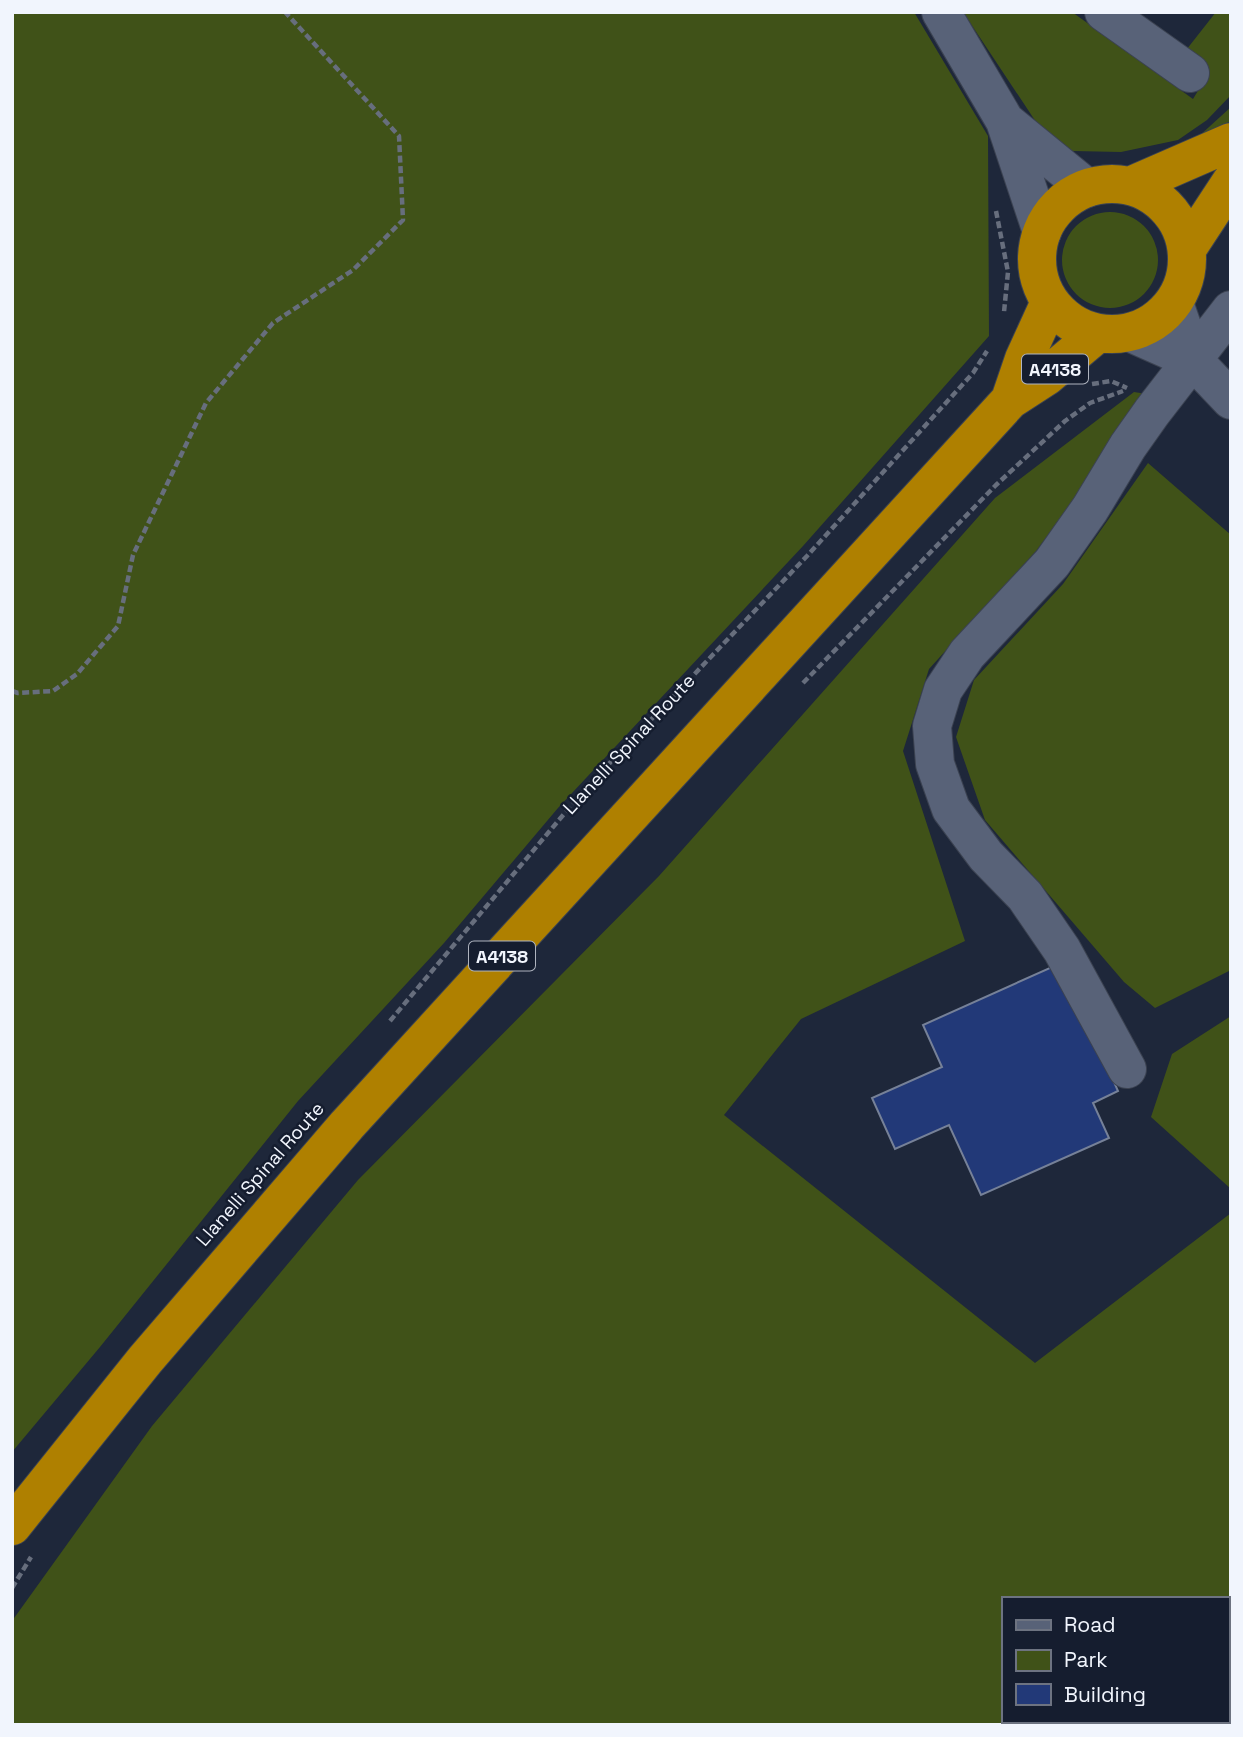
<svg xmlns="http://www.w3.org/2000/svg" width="1243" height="1737" viewBox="0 0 1243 1737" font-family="'Space Grotesk',sans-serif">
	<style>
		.green { fill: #405218; fill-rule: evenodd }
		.building { fill: #223978; stroke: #768198; stroke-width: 2 }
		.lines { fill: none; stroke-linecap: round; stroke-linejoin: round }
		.minor-casing { stroke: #3b4251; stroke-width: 40 }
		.highway-casing { stroke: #3b4251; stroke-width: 40 }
		.path { stroke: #676e7d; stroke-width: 4.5; stroke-dasharray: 7 3.5; stroke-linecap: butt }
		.minor { stroke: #586278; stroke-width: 38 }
		.highway { stroke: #af8000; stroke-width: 38 }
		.labels { text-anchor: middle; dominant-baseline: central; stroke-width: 5; stroke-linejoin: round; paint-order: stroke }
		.shield { fill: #151d2f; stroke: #afb4bf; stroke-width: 2 }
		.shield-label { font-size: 18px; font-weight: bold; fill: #f1f5fd }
		.street-label { font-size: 19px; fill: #f1f5fd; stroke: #151d2f }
	</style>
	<rect width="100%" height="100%" fill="#1e273a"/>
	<path class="green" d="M12,12H914L988,136L989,336L803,546L558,808L444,943L298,1101L100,1347L12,1452Z
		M963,12H1072L1193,99L1207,76L1183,54L1216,12H1231V95L1207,120L1178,140L1121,152L1073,151L1061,148L1036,122Z
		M1231,107V121L1198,137Z
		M1062 260a48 48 0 1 1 96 0a48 48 0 1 1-96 0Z
		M1134,392L1153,395L1036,551L929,669L903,751L965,941L801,1019L724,1115L1035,1363L1231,1213V1725H12V1621L152,1426L358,1180L659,876L995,498ZM1003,1599H1227V1721H1003Z
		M1148,463L1231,535V975L1229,971L1155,1008L1124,982L985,820L956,737L974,680L1063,584Z
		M1231,1016V1189L1151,1117L1172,1054Z"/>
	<path class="building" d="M1061,963L1118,1091L1093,1103L1109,1138L981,1195L949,1125L895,1149L872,1098L942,1067L923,1025Z"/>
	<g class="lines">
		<defs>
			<path id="minor" d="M941,12L1005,121L1042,232
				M1104,12L1190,73
				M1005,121L1087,188
				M1174,303L1194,361
				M1131,333L1194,361L1231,400
				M1127,1069L1062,950L1025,896L986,856L951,809L935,764L932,726L943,690L967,654L1052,563L1090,509L1128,446L1152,412L1231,310"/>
			<path id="highway" d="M1037 259a75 75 0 1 1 150 0a75 75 0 1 1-150 0Z
				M1130,186L1231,142
				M1187,249L1231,182
				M1010,400L1024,359L1050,302
				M12,1526L145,1360L347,1125L1010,400L1047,376L1098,333"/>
		</defs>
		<use href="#minor" class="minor-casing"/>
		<use href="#highway" class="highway-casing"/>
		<path class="path" d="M996,211L1008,272L1004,312
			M1092,384L1111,381L1127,388
			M803,683L996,485L1065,421L1090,403L1123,391
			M12,691L18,693L53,691L77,674L118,626L133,555L206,403L273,323L353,270L403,220L399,136L285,12
			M390,1021L585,789L807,556L973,373L987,351
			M12,1588L31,1557"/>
		<use href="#minor" class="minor"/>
		<use href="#highway" class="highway"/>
	</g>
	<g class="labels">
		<g class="shield">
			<rect x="1022" y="354.5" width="66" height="29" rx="5"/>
			<rect x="469" y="941.5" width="66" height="29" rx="5"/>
		</g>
		<g class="shield-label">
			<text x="1055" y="369">A4138</text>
			<text x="502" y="956">A4138</text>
		</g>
		<g class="street-label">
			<text transform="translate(629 744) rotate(-47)">Llanelli Spinal Route</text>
			<text transform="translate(260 1174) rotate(-49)">Llanelli Spinal Route</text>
		</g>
	</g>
	<rect width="1243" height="1737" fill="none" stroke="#f1f5fd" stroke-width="28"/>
	<rect x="1002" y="1597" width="228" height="126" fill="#151d2f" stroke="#6d7381" stroke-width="2"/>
	<rect x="1016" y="1620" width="35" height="10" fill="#586278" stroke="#6d7381" stroke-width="2"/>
	<text x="1064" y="1632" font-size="21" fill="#f1f5fd">Road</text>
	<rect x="1016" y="1650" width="35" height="21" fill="#405218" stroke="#6d7381" stroke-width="2"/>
	<text x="1064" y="1667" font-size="21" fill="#f1f5fd">Park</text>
	<rect x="1016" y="1684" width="35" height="21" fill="#223978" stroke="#6d7381" stroke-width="2"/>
	<text x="1064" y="1702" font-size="21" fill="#f1f5fd">Building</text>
</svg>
